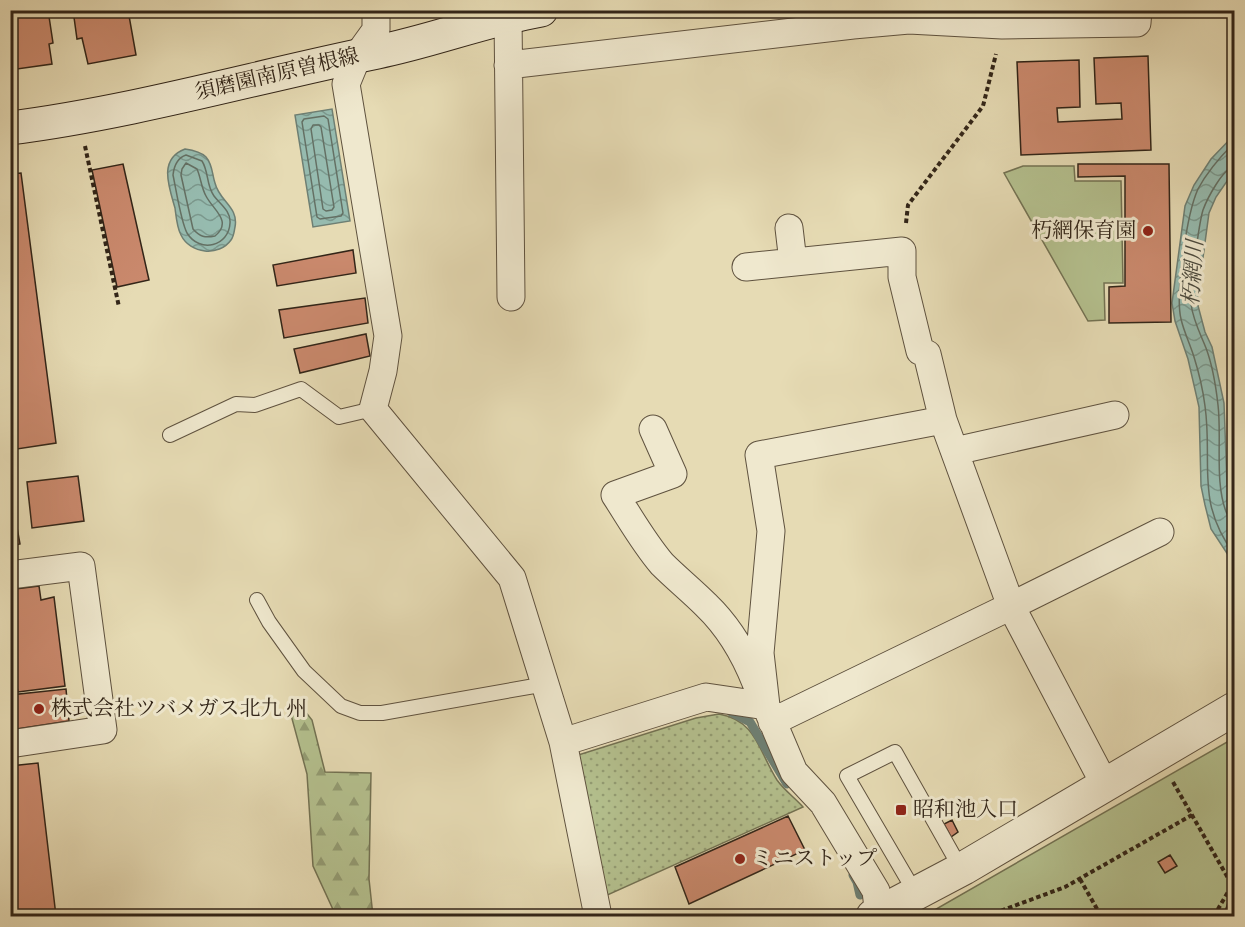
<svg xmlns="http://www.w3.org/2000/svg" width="1245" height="927" viewBox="0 0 1245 927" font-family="'IM FELL English','Noto Serif JP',serif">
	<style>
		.grass { fill: url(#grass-dots); stroke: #737253; stroke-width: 1.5 }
		.forest { fill: url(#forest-firs); stroke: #737253; stroke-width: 1.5 }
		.green { fill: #b4c08e; stroke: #737253; stroke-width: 1.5 }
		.water { fill: url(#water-waves); stroke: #6e7f73; stroke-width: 1.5 }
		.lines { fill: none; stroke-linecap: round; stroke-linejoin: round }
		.shore { stroke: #647064; stroke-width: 1.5 }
		.stream { stroke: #6e7f73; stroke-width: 9 }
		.building { fill: #ca896d; stroke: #322518; stroke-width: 1.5 }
		.service-casing { stroke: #5f523f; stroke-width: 16 }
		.minor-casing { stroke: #5f523f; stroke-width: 29 }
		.tertiary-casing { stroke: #5f523f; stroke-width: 35 }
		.secondary-casing { stroke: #322518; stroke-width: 35 }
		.path { stroke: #322518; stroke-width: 4; stroke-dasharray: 4.5 3; stroke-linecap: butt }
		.service { stroke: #efe8ce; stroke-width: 14 }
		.minor { stroke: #efe8ce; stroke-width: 27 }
		.tertiary { stroke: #efe8ce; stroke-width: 33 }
		.secondary { stroke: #efe8ce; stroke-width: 33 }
		.poi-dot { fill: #8f2418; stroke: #efe8ce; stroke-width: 2 }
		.labels { text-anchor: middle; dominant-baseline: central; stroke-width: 6; stroke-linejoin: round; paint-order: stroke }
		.street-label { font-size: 21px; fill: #322518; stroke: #efe8ce }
		.poi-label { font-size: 21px; fill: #322518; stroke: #efe8ce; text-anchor: start }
		.water-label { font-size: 22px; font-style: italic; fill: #4b4a3e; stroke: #efe8ce }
	</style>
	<defs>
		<pattern id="grass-dots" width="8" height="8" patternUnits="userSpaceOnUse" patternTransform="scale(1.5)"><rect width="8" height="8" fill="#b4c08e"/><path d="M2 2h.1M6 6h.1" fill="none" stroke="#939c73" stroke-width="1.8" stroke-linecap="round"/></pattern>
		<pattern id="forest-firs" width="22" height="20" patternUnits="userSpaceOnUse" patternTransform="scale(1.5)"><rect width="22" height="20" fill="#b4c08e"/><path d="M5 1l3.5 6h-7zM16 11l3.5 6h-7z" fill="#939c73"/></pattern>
		<pattern id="water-waves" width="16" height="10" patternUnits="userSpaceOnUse" patternTransform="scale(1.5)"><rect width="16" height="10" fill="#96bbaf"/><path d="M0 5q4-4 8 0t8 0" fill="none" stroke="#7b988d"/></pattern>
	</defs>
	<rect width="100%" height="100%" fill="#e6dbb4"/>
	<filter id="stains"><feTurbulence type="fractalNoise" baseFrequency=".00333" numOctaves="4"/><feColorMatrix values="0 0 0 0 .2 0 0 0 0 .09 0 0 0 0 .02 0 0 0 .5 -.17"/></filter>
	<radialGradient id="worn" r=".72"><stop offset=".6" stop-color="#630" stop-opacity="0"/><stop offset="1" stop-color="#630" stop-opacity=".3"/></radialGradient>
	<path class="grass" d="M719,714C757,721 758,750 777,780C784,790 795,798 803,807L603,897L575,756L696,718Z"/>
	<path class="forest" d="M304,710L312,720L325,772L371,773L369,879L373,916H336L313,866L307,774L291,715Z"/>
	<path class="green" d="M1023,166H1074L1075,181H1121L1123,283H1104L1105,320L1088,321L1004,173Z
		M1234,738V916H924Z"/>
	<path class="water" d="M332,109L350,221L313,227L295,115Z
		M1234,135V171L1216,197L1209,213L1197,302L1205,332L1212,347L1224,403L1227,484L1234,519V564L1211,529L1205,505L1201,486L1199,407L1188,359L1175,321L1172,303L1185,206L1194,185L1211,159Z
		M185,149C192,150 201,152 206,157C213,165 212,175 215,183C219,201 239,207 235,227C234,232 234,236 231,240C219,257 190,254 181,235C177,228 176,216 175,208C169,187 158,159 185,149Z"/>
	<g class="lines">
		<path class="shore" d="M324,116L328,119L343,213L341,216L320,219L317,217L302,122L304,119Z
			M313,125H319L321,127L334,207L332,210L326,211L323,209L311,129Z
			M1234,143C1221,156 1207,172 1198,189C1187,213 1175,294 1181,319C1184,332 1190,344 1194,357C1199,373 1203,390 1205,406C1213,464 1195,501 1234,554
			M186,155L202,161C209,172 206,185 214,196C220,204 231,211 230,223C229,246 200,254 187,233C181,222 176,189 173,175C174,166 177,158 186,155Z
			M186,163L197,169C201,178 201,187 206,196C213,210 233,221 215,236C205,238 200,237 193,229L181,175L182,169Z
			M1234,167C1223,168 1207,199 1203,210C1199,223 1190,290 1191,304C1193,320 1200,333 1206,348C1212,364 1216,387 1218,405C1222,438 1214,484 1227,514L1234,516"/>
		<path class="stream" d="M731,712L750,722L787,784
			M853,875L857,882L860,895"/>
	</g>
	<path class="building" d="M10,10H48L53,43L49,44L52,64L10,70Z
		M73,10H128L136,55L88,64L82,38L77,39Z
		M1148,56L1151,150L1021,155L1017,62L1079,60L1080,107L1057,108L1058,122L1122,119L1121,103L1096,104L1094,58Z
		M123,164L149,280L117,287L92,170Z
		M1078,164H1169L1171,322L1109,323V287L1125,286V176L1078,177Z
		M21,173L56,443L17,449L10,391V174Z
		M353,250L356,273L277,286L273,265Z
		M365,298L368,323L284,338L279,310Z
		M366,334L370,356L300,373L294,349Z
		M78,476L84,521L32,528L27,482Z
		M10,489L20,544L10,546Z
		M39,586L41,600L54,597L65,686L18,692L16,682L10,683V596L16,595L15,589Z
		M66,689L69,721L10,730V695Z
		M38,763L56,916H10V766Z
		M788,816L805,850L689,904L675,867Z
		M952,820L958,832L951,837L944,824Z
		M1170,855L1177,866L1165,873L1158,862Z
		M1229,899L1234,901V916L1224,915Z"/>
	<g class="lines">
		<defs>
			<path id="service" d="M170,435L236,404L255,405L301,389L339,417L373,409
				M257,600L269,622L304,671L341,706L360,713H382L546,684
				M916,894L847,776L895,752L961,869"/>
			<path id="minor" d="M376,10V30L358,55L346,84L388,336L383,371L373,409L512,578L563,742L598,916
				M508,16L511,297
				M508,65L853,25L909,20L1002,25L1137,23L1138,10
				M789,228L793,262
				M746,267L902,251V277L920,351L927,354L943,420
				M653,429L673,474L615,495C630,518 644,543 662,564C676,578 692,591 706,605C729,627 745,655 756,683
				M955,451L1115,415
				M10,575L81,566L103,730L10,744
				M766,706L760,653L771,531L759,455L943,420L1011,606L1160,532
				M772,722L1011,606L1105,785
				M563,742L706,697L766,706L794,772L823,803L876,891L879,916"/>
			<path id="tertiary" d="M873,916L964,868L1234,709"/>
			<path id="secondary" d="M10,128C135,112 255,77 377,52C432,41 485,20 541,10"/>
		</defs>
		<use href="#service" class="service-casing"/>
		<use href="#minor" class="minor-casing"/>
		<use href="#tertiary" class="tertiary-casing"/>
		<use href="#secondary" class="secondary-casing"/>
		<path class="path" d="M85,146L119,307
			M906,223L908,205L983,106L996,54
			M1173,782L1232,885
			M1080,879L1101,916
			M987,916L1065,887L1192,815
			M1214,916L1232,885H1234"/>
		<use href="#service" class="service"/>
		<use href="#minor" class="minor"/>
		<use href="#tertiary" class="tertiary"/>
		<use href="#secondary" class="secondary"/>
	</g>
	<g class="poi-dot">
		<circle cx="1148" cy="231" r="6"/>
		<circle cx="39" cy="709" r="6"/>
		<rect x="895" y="804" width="12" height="12" rx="3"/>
		<circle cx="740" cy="859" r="6"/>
	</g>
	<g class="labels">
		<g class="street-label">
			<text transform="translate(277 75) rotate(-13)">須磨園南原曽根線</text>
		</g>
		<g class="poi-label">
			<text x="1136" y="231" text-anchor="end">朽網保育園</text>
			<text x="51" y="709">株式会社ツバメガス北九 州</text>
			<text x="913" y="810">昭和池入口</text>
			<text x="752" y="859">ミニストップ</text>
		</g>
		<g class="water-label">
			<text transform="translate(1194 273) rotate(-86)">朽網川</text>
		</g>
	</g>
	<rect width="1245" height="927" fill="none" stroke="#e6dbb4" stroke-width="36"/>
	<rect x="12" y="12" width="1221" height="903" fill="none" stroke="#322518" stroke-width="3"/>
	<rect x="18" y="18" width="1209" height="891" fill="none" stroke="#322518" stroke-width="1.5"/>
	<rect width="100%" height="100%" filter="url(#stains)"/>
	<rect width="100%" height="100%" fill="url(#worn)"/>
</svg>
